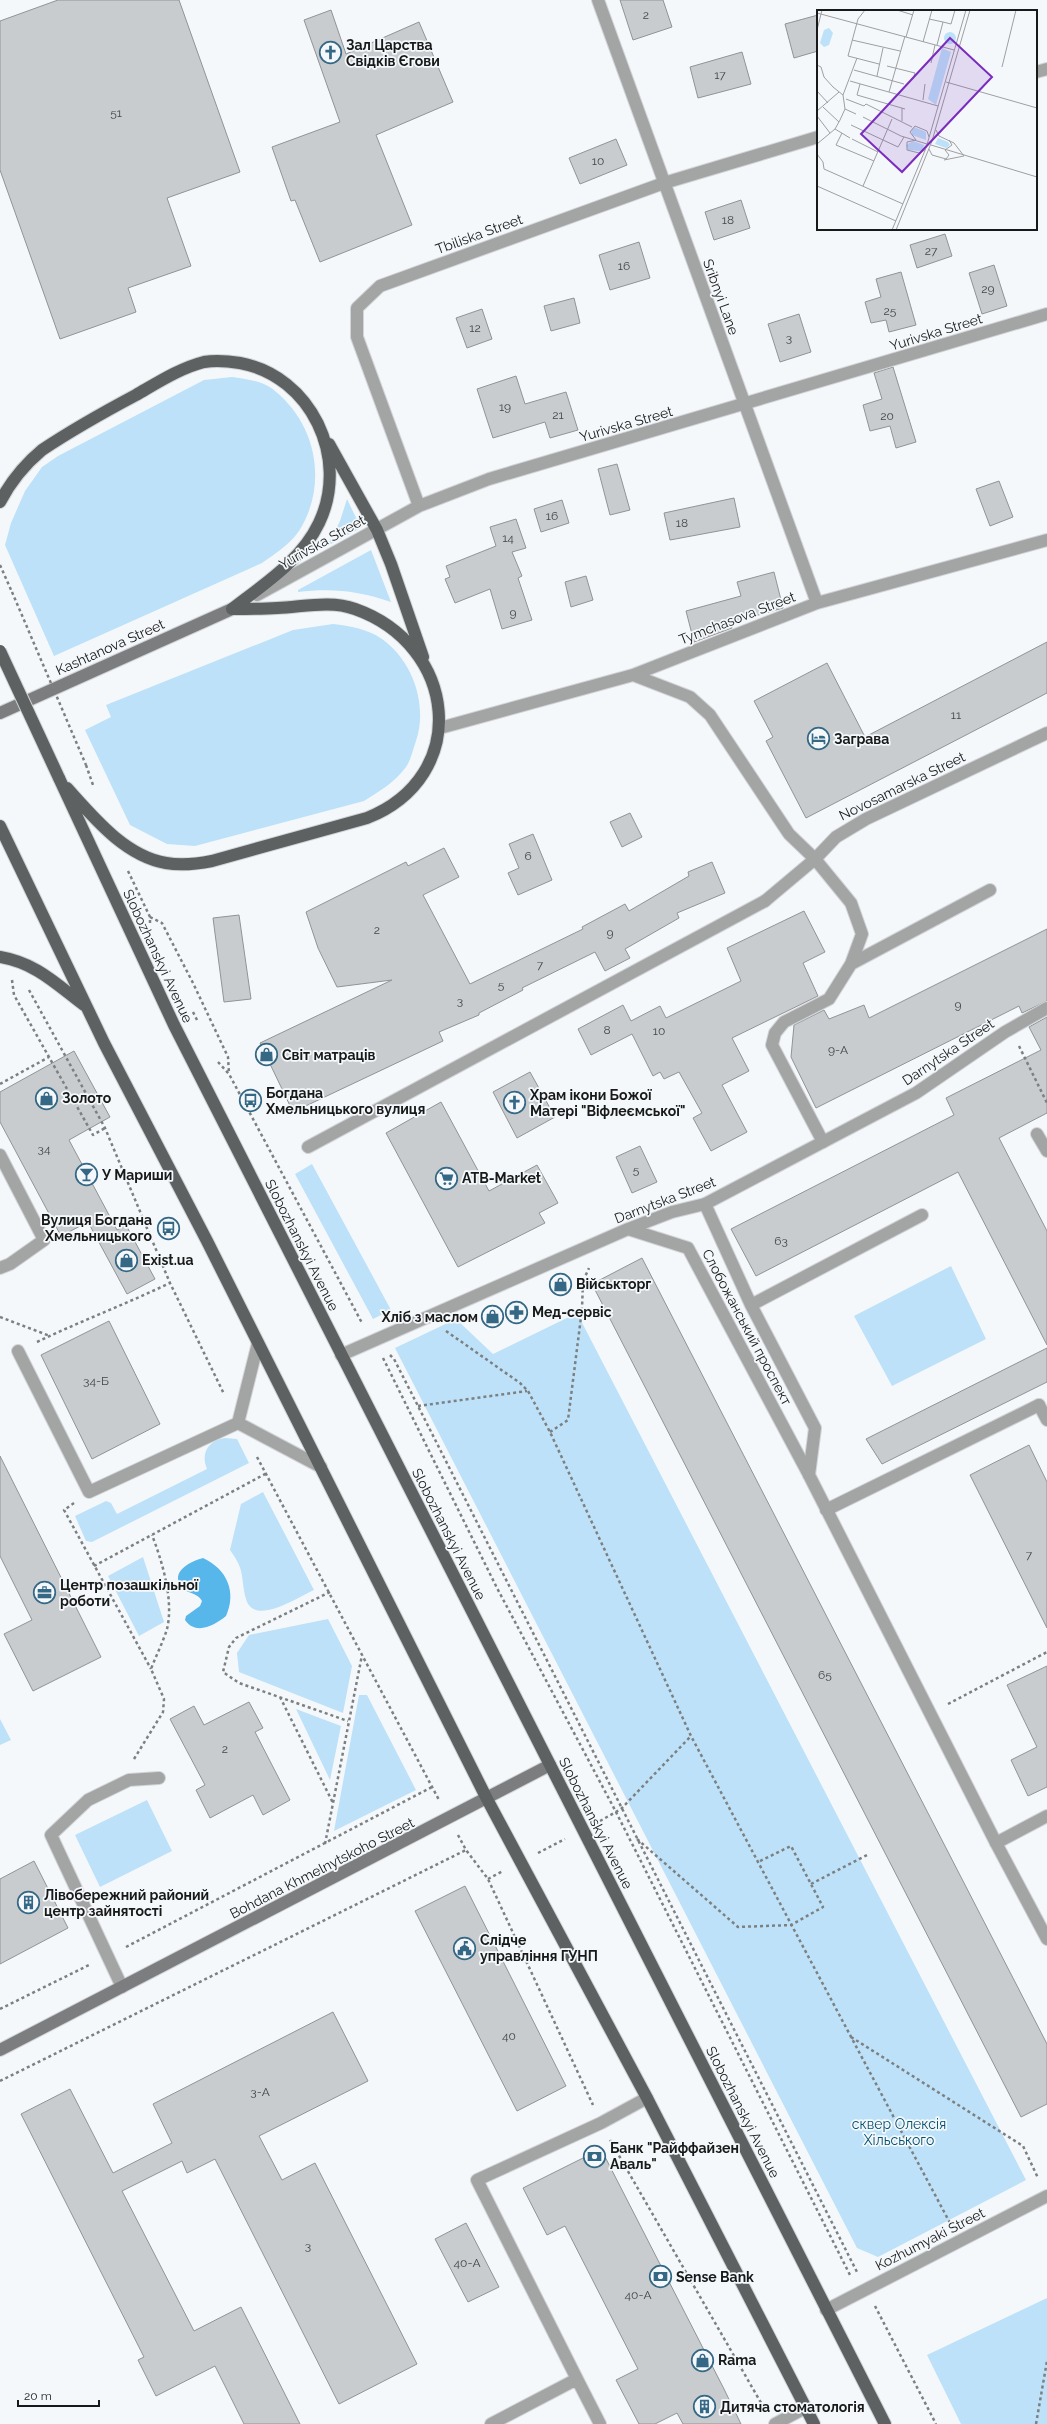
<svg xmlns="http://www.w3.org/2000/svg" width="1047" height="2424" viewBox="0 0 1047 2424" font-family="Raleway,sans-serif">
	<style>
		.green { fill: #bce1f8 }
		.water { fill: #57b6ea }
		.building { fill: #c8ccce; stroke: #909496 }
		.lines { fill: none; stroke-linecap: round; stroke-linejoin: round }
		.lane-casing { stroke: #d2d4d7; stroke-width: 14 }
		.street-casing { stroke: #d2d4d7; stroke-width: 14 }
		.secondary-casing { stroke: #d2d4d7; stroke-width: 14 }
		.primary-casing { stroke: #d2d4d7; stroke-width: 14 }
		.path { stroke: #7d8081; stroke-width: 2.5; stroke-dasharray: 3 3; stroke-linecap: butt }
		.lane { stroke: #a3a5a5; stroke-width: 12 }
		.street { stroke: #a3a5a5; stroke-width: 12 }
		.secondary { stroke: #7b7d7e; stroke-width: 12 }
		.primary { stroke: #5e6162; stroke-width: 12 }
		.primary-bridge-casing { stroke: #d2d4d7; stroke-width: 14; stroke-linecap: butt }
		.path-bridge { stroke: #7d8081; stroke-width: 2.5; stroke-dasharray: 3 3; stroke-linecap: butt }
		.primary-bridge { stroke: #5e6162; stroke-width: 12 }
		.labels { text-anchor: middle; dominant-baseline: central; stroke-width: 3.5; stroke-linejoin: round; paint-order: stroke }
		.number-label { font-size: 12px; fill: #444647 }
		.poi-label { font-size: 14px; font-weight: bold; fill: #181a1a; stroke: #f5f8fb; text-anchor: start }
		.street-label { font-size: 14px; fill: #181a1a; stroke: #f5f8fb }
		.park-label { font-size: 14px; fill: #005072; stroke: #f5f8fb }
		.inset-road { fill: none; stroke: #9d9fa1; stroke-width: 1 }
		.view { fill: #7b2cbf; fill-opacity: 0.15; stroke: #7b2cbf; stroke-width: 2 }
		.inset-edge { fill: none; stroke: #181a1a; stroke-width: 2 }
	</style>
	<rect width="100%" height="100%" fill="#f5f8fb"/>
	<path class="green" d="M232,377C246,379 264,381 275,391C317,425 328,485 299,531C290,544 275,554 262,563L54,656L5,545L11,523L25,491L42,467L58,456L204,380Z
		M347,499L361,528L327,546L340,521Z
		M371,550L391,602C359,591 332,588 298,592V590Z
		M333,624C350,626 368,629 382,639C413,661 428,705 416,741C413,749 411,760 406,767C395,782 380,791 364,801L195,846L167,844L130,825L85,730L111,717L106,705L293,630Z
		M312,1164L391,1310L373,1319L295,1174Z
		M951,1266L986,1339L892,1386L854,1316Z
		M577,1313L1026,2180L878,2257L857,2248L395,1348L456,1319L493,1354Z
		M225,1438L237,1439L249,1463L92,1542L86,1541L75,1516L106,1501L111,1503L117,1514L207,1469C200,1453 209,1440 225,1438Z
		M263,1492L314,1590C298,1597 254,1627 246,1599C240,1576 246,1572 230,1550L241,1504Z
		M143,1557L164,1622L139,1636L108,1576Z
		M328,1619L352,1666L343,1713L239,1672L237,1653L249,1635Z
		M359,1695H367L416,1790L334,1831Z
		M296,1709L341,1726L330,1780Z
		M0,1719L11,1740L0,1745Z
		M147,1800L172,1851L100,1887L75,1835Z
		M1047,2298V2424H961L927,2355Z"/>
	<path class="water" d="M203,1558C227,1569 237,1592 226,1616C215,1625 196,1636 185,1620L186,1616L200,1606L202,1601C197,1592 187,1594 182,1587C169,1572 191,1561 203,1558Z"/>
	<path class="building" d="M58,0H179L240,172L167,198L191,266L128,288L136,312L60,339L0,170V21Z
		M620,0H663L672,27L633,40Z
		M331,10L346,54L419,22L453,102L376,135L412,225L320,262L295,200L291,201L272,147L340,122L304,20Z
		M818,15V51L794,58L785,24Z
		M742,52L751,84L698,98L690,67Z
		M616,139L627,165L580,184L569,158Z
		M741,200L750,228L714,240L705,212Z
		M945,234L952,256L917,268L910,245Z
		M639,242L650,278L610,290L599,255Z
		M994,265L1007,306L982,314L969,273Z
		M901,272L916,325L889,332L886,320L871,323L865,302L881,297L876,279Z
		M574,298L580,323L551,331L544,306Z
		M482,309L492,339L467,348L456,318Z
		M799,314L811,352L780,362L768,324Z
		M893,367L916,442L896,448L890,426L870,431L863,405L882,399L874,373Z
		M516,376L525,404L566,392L578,430L550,438L545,422L493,438L477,389Z
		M617,464L630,510L610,515L598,469Z
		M999,481L1013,517L990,526L976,489Z
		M734,498L740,527L670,540L664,513Z
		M562,500L569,523L541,532L534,509Z
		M516,519L526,548L512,552L522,576L518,578L532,620L502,629L490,589L455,603L445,579L450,577L446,566L496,546L490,527Z
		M774,572L783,608L730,623L732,628L694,642L686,611L741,596L737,582Z
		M586,576L593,600L571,607L565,582Z
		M1047,642V693L806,818L766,741L773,737L754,701L827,663L865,737Z
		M630,813L642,837L622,847L610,822Z
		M533,834L552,880L518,895L508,873L519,868L509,844Z
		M444,848L459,877L423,895L470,984L583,929L582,927L625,904L629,911L689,876L688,872L712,862L725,893L677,913L679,918L625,949L630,958L605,971L595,952L522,988L523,990L479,1013V1015L439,1032L443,1041L293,1112L260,1043L392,980L337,987L318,948L306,912L406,862L408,866Z
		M804,911L825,952L803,963L818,996L732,1038L749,1071L722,1085L747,1132L711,1151L693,1118L702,1113L679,1072L664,1079L660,1072L653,1076L632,1034L591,1055L578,1029L623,1005L631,1021L660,1006L666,1018L741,981L727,948Z
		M239,915L251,999L224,1002L213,918Z
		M1047,929V1001L1022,1013L1019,1006L816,1108L791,1057L794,1025L824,1010L829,1019L864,1005L869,1018Z
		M1047,1017V1113L999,1138L1047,1231V1345L958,1172L756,1276L731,1229L954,1115L946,1098L1041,1050L1029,1027Z
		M74,1051L110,1117L69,1140L117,1230L126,1225L155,1279L127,1294L88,1222L61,1236L0,1122V1092Z
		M530,1072L555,1117L517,1138L493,1092Z
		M441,1102L489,1191L537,1165L558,1203L539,1213L545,1223L458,1267L386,1133Z
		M640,1146L657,1182L632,1193L616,1157Z
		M642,1258L1047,2044V2104L1021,2117L592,1284Z
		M109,1321L160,1424L92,1459L41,1355Z
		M1047,1348V1382L882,1464L866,1439Z
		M1029,1445L1047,1482V1628L970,1475Z
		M0,1456L101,1657L33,1691L4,1634L32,1620L0,1556Z
		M1047,1666V1787L1028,1796L1011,1760L1037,1747L1007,1685Z
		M249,1702L263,1728L255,1732L290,1800L263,1815L253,1795L210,1818L196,1790L205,1785L170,1719L194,1706L204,1725Z
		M34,1861L68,1928L0,1964V1879Z
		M465,1886L566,2086L517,2111L415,1911Z
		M333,2012L368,2081L259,2136L282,2180L315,2163L417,2364L339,2404L215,2159L187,2173L182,2161L122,2191L194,2331L241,2307L300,2424H244L215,2366L156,2396L138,2360L144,2357L21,2114L70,2089L113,2173L172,2143L153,2104Z
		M601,2149L724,2389L741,2424H683L677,2413L655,2424H639L616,2380L638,2369L565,2226L547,2235L523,2188Z
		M466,2223L499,2287L468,2302L435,2239Z"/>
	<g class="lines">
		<defs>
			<path id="lane" d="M815,859L851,903L862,934L851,964L829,999L784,1022L775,1033L772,1045L823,1142
				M851,964L990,890
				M1037,1134L1047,1151
				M308,1147L765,901
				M0,1155L44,1240L10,1264L0,1268
				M705,1204L751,1305L815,1428L809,1475L996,1843L1047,1816
				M751,1305L922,1215
				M18,1351L89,1492L238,1423
				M238,1423L321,1467
				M238,1423L258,1343
				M826,1510L1039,1405
				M122,1987L51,1835L88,1800L129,1780L159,1778
				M577,2379L600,2424
				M491,2424L577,2379L477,2180L601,2123L647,2098
				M775,2424L805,2408"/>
			<path id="street" d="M598,0L817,603
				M1036,72L1047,69
				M419,506L357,337V308L380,286L664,183L818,137
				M257,595L419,506L489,479L1047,314
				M633,675L690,697L710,715L789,834L815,859
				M440,728L633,675L817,603L1047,540
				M765,901L815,859L836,837L866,819L1047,733
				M628,1229L688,1248L809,1475
				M341,1355L628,1229L672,1212L705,1204L916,1093L1005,1032L1047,1008
				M1039,1405L1047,1420
				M996,1843L1047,1939
				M826,2310L1047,2196"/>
			<path id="secondary" d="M0,713L232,609
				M0,2050L550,1765"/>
			<path id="primary" d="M329,444L377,530L391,564L423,657
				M0,502C11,481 24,465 42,450C72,430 104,412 136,395C157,383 180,368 204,362C215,360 228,361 240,363C311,376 350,458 319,523C301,561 264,584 232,609
				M59,778L174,1025L885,2424
				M67,788C94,818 125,856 166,863C182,866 197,864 212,861L367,818C472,776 457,645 355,609C330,600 303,607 277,608C262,609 247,609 232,609
				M0,826L104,1043L207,1241L487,1799L647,2098L814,2424
				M0,957C36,963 56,984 84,1005"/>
		</defs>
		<use href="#lane" class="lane-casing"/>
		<use href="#street" class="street-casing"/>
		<use href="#secondary" class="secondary-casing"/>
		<use href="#primary" class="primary-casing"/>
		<path class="path" d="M0,565L12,592
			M86,765L93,785
			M128,871L150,917V923
			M150,917L162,923L193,983L228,1057L229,1074
			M12,980L14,995L93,1135L105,1128
			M29,990L105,1128L170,1283L224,1394
			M193,1012L198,1022
			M1019,1046L1047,1103
			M218,1062L229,1074L362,1323
			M0,1084L49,1057
			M0,1317L50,1336
			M446,1331L520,1383L528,1391L550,1432L691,1736L950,2223
			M37,1342C81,1321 126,1304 170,1283
			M390,1355L394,1359L418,1406L857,2272
			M383,1358L497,1588L616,1812L850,2275
			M418,1406L527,1391
			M550,1432L568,1420L582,1309L583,1281L589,1268
			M257,1457L439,1800
			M74,1503L64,1510L151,1669
			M94,1566L267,1473
			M330,1592L236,1638L229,1647L223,1672L239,1683L348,1721
			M280,1697L333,1803
			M948,1704L1047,1652
			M134,1759L163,1712L164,1699L151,1669C156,1656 163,1642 167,1629C174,1600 162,1561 152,1535
			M600,1821L621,1809L691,1736
			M458,1835L466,1850L488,1879L593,2105
			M637,1839L738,1927L791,1925L823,1907L791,1846L758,1862
			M325,1844L362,1655
			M538,1853L565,1839
			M488,1879L503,1871
			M811,1884L869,1854
			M126,1947L432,1787
			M0,2009L89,1965
			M851,2037L1023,2146L1038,2178
			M0,2081L466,1850
			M610,2140L764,2408
			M875,2306L936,2424
			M1036,2424L1047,2361"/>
		<use href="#lane" class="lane"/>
		<use href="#street" class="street"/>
		<use href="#secondary" class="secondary"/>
		<use href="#primary" class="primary"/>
		<defs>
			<path id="primary-bridge" d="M0,651L59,778"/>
		</defs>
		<use href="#primary-bridge" class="primary-bridge-casing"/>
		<path class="path-bridge" d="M12,592L86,765"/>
		<use href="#primary-bridge" class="primary-bridge"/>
	</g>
	<defs>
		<symbol id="church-ring" viewBox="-11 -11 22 22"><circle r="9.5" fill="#f5f8fb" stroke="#356885" stroke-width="1.5"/><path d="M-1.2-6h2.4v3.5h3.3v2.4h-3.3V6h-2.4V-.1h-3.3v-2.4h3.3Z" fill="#356885"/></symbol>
		<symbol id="hotel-ring" viewBox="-11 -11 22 22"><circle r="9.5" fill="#f5f8fb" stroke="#356885" stroke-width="1.5"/><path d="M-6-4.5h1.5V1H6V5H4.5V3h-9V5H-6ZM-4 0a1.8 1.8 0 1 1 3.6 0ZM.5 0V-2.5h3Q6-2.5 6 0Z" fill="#356885"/></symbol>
		<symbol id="shop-ring" viewBox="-11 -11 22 22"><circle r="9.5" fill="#f5f8fb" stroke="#356885" stroke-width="1.5"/><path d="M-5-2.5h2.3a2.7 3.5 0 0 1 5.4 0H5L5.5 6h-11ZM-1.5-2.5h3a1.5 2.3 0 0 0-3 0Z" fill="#356885"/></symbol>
		<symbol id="bus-ring" viewBox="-11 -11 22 22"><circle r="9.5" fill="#f5f8fb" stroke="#356885" stroke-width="1.5"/><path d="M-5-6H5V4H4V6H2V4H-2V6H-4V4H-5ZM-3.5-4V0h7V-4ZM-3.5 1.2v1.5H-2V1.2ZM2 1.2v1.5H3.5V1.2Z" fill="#356885"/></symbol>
		<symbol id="bar-ring" viewBox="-11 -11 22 22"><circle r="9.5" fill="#f5f8fb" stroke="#356885" stroke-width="1.5"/><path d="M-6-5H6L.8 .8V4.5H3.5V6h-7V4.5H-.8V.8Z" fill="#356885"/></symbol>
		<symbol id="supermarket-ring" viewBox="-11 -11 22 22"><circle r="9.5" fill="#f5f8fb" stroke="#356885" stroke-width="1.5"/><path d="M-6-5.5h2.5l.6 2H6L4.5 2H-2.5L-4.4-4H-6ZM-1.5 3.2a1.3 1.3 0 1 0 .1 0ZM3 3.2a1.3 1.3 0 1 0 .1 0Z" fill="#356885"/></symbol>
		<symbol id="pharmacy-ring" viewBox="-11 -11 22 22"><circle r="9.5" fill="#f5f8fb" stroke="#356885" stroke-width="1.5"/><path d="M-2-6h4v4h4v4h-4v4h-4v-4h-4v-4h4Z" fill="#356885"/></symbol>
		<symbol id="office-ring" viewBox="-11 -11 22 22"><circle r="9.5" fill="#f5f8fb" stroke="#356885" stroke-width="1.5"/><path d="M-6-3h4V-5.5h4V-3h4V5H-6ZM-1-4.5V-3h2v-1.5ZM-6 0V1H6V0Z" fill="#356885"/></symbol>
		<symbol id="building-ring" viewBox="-11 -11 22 22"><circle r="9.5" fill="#f5f8fb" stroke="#356885" stroke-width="1.5"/><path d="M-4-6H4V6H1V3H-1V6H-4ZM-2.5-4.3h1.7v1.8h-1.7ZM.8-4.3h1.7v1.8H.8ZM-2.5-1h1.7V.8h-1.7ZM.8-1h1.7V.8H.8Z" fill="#356885"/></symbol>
		<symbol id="civic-ring" viewBox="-11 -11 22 22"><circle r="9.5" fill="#f5f8fb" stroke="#356885" stroke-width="1.5"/><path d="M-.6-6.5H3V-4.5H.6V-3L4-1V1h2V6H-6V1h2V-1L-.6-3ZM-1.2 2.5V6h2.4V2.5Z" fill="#356885"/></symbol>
		<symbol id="bank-ring" viewBox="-11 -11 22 22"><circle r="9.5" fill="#f5f8fb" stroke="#356885" stroke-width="1.5"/><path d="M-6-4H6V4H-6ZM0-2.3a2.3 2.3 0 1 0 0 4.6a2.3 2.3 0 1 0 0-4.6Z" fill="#356885"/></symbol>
	</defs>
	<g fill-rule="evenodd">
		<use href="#church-ring" x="318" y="40" width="25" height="25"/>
		<use href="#hotel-ring" x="806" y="726" width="25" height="25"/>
		<use href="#shop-ring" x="254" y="1042" width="25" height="25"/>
		<use href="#shop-ring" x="34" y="1086" width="25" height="25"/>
		<use href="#bus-ring" x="238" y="1088" width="25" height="25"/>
		<use href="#church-ring" x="502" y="1090" width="25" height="25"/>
		<use href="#bar-ring" x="74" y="1162" width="25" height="25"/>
		<use href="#supermarket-ring" x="434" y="1166" width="25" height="25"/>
		<use href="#bus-ring" x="156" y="1216" width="25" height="25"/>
		<use href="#shop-ring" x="114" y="1248" width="25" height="25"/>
		<use href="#shop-ring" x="548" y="1272" width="25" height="25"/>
		<use href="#pharmacy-ring" x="504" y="1300" width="25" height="25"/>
		<use href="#shop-ring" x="480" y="1304" width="25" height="25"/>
		<use href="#office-ring" x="32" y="1580" width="25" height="25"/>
		<use href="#building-ring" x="16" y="1890" width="25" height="25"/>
		<use href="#civic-ring" x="452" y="1936" width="25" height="25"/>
		<use href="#bank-ring" x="582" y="2144" width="25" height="25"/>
		<use href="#bank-ring" x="648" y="2264" width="25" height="25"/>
		<use href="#shop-ring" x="690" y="2348" width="25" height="25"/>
		<use href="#building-ring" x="692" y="2394" width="25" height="25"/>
	</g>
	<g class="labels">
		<g class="number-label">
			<text x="646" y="15">2</text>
			<text x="720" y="75">17</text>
			<text x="116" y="113">51</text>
			<text x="598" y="161">10</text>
			<text x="728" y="220">18</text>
			<text x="931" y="251">27</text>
			<text x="624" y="266">16</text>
			<text x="988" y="289">29</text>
			<text x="890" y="311">25</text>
			<text x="475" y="328">12</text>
			<text x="789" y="338">3</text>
			<text x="505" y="407">19</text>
			<text x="558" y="415">21</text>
			<text x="887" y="416">20</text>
			<text x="552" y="516">16</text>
			<text x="682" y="523">18</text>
			<text x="508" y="538">14</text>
			<text x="513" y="613">9</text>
			<text x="956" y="715">11</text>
			<text x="528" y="856">6</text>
			<text x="377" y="930">2</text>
			<text x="610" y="933">9</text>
			<text x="540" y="965">7</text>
			<text x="501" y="985">5</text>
			<text x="460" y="1001">3</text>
			<text x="958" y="1005">9</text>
			<text x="607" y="1030">8</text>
			<text x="659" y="1031">10</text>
			<text x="838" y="1050">9-А</text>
			<text x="44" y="1149">34</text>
			<text x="636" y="1170">5</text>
			<text x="781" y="1241">63</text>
			<text x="96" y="1381">34-Б</text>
			<text x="1029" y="1555">7</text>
			<text x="825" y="1675">65</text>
			<text x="225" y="1749">2</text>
			<text x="509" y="2036">40</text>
			<text x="260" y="2092">3-А</text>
			<text x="308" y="2246">3</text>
			<text x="467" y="2263">40-А</text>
			<text x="638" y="2295">40-А</text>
		</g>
		<g class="poi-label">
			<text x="346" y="45">Зал Царства<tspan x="346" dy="16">Свідків Єгови</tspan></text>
			<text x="834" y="739">Заграва</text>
			<text x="282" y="1055">Світ матраців</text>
			<text x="266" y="1093">Богдана<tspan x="266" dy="16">Хмельницького вулиця</tspan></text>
			<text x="530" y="1095">Храм ікони Божої<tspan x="530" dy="16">Матері "Віфлеємської"</tspan></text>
			<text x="62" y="1098">Золото</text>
			<text x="102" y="1175">У Мариши</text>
			<text x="462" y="1178">ATB-Market</text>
			<text x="152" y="1220" text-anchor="end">Вулиця Богдана<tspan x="152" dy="16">Хмельницького</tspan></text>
			<text x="142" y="1260">Exist.ua</text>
			<text x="576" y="1284">Військторг</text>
			<text x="532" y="1312">Мед-сервіс</text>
			<text x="478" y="1317" text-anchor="end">Хліб з маслом</text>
			<text x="60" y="1585">Центр позашкільної<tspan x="60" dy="16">роботи</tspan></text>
			<text x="44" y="1895">Лівобережний районий<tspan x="44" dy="16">центр зайнятості</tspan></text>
			<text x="480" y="1940">Слідче<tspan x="480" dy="16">управління ГУНП</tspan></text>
			<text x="610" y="2148">Банк "Райффайзен<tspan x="610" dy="16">Аваль"</tspan></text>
			<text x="676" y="2277">Sense Bank</text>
			<text x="718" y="2360">Rama</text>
			<text x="720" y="2407">Дитяча стоматологія</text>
		</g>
		<g class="street-label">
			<text transform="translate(479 234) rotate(-20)">Tbiliska Street</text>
			<text transform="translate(721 297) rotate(70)">Sribnyi Lane</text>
			<text transform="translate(936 332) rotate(-17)">Yurivska Street</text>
			<text transform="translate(626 424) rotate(-16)">Yurivska Street</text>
			<text transform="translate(322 542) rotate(-29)">Yurivska Street</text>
			<text transform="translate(737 618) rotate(-21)">Tymchasova Street</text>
			<text transform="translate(110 647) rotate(-24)">Kashtanova Street</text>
			<text transform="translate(902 786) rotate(-26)">Novosamarska Street</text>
			<text transform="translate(158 956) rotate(65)">Slobozhanskyi Avenue</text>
			<text transform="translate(948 1052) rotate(-34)">Darnytska Street</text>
			<text transform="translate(665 1200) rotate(-21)">Darnytska Street</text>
			<text transform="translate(302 1245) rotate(63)">Slobozhanskyi Avenue</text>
			<text transform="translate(747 1327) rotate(62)">Слобожанський проспект</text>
			<text transform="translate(449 1534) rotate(63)">Slobozhanskyi Avenue</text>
			<text transform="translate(596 1823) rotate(63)">Slobozhanskyi Avenue</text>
			<text transform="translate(322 1868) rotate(-27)">Bohdana Khmelnytskoho Street</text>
			<text transform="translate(743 2112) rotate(63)">Slobozhanskyi Avenue</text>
			<text transform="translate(930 2239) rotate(-27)">Kozhumyaki Street</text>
		</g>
		<g class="park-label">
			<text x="899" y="2124">сквер Олексія<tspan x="899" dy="16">Хільського</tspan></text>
		</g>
	</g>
	<g transform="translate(817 10)">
		<rect width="220" height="220" fill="#f5f8fb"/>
		<path d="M12,18L16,23L12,35L7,37L3,33L7,20ZM127 28a6 6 0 1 1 12 0a6 6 0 1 1-12 0ZM125,38L134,42L119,95L111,89ZM97,117L109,122V130L95,125L94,120ZM121,128L131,132L133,135L129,138L118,134ZM96,131L107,135L105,141L91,140L89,135Z" fill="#bce1f8"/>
		<path class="inset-road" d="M48,0L41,9L31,46L62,54M80,0L96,5M0,3L137,40M112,9L126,12M0,20L5,0M89,27L97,0M35,30L83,41M106,32L115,0M120,35L126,12L134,14L138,0M114,53L118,35M0,55L4,57L7,67L16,77L26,85M70,56L98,63L96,69M185,57L199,0M37,60L87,74M60,66L66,38M33,71L121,96M129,72L220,98M43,74L40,85L88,99M0,81L11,93M72,82L88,26M26,85L40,48M29,89L47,96L49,94L95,117M106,90L108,74M6,97L22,112M28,99L39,104M0,101L22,82M0,106L13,123M46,107L84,126L110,134M85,111V98M34,115L81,137L87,127M18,119L33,128M119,120L122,126L137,133L147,146M25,123L19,135L57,151M35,129L61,142M99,130L93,122L98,116L110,121L112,127M99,130L90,132V140L102,143L108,140M0,134L18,119L23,110L28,99L26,85M114,135L220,167M112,139L115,145L129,149L132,145L128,140L135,135L132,130M0,144L6,152L7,159L86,194M127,150L147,146M0,176L79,211M46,176L75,109M75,220L109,138L149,0M79,220L115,131L153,0"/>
		<path class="view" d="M133,28L175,67L85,162L44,124Z"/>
		<rect width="220" height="220" class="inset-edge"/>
	</g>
	<path d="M18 2400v6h81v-6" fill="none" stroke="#181a1a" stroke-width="2"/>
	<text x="24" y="2400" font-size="12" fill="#181a1a" stroke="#f5f8fb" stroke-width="3" paint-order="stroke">20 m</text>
</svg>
